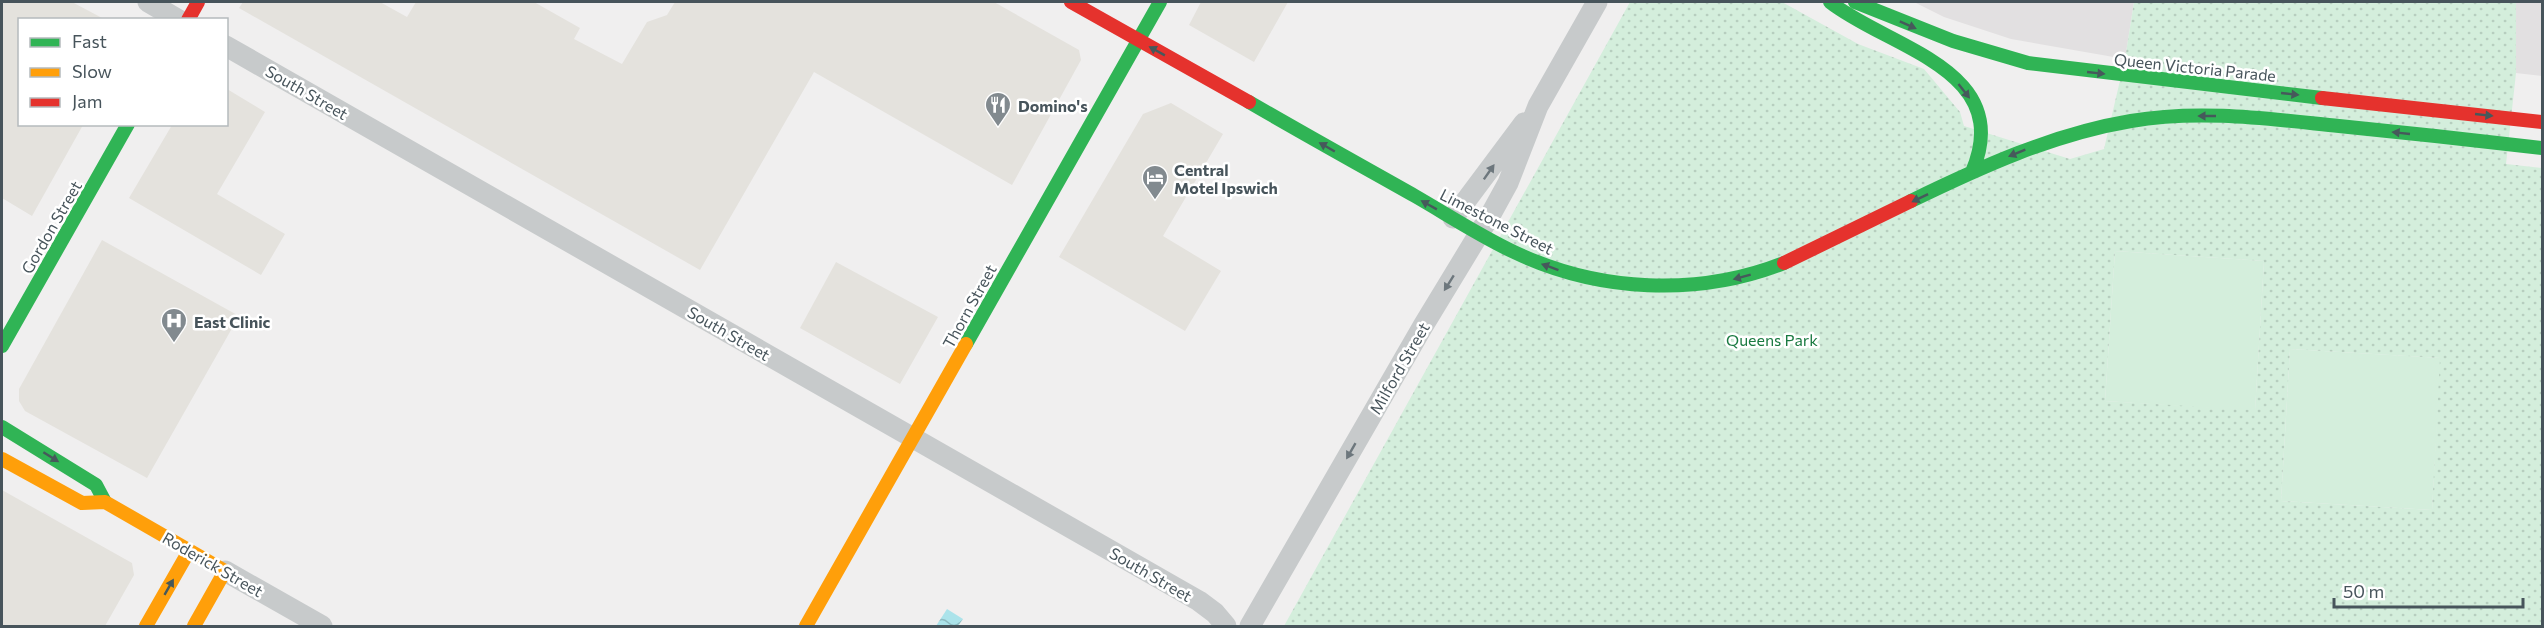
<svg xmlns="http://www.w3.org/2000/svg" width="2544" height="628" viewBox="0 0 2544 628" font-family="Commissioner,sans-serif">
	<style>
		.commercial { fill: #e4e2dd }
		.education { fill: #e2e0e1 }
		.green { fill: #d4eedc }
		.park { fill: url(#park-dots); fill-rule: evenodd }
		.water { fill: url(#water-waves) }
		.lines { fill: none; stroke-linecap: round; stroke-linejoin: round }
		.street { stroke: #c7cacb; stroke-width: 21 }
		.fast { stroke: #30b455; stroke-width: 14 }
		.slow { stroke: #ff9f0a; stroke-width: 14 }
		.jam { stroke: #e5322d; stroke-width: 14 }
		.oneway { fill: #46595b }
		.oneway2 { fill: #6d777d }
		.labels { text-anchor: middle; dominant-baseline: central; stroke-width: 5; stroke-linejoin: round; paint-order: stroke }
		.street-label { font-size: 16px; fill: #47545b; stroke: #fff }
		.poi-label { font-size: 16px; font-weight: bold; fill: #47545b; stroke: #fff; text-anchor: start }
		.park-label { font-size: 16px; fill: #1a7a41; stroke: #fff }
	</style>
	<defs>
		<pattern id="park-dots" width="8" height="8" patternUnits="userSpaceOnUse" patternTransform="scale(1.5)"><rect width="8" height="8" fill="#d4eedc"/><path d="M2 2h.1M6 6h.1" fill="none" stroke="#b7cebf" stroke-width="1.8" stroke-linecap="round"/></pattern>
		<pattern id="water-waves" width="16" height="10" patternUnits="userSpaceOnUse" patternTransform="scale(1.5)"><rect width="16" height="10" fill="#abe3ea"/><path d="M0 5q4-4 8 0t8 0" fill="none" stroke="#8dbbc1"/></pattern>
	</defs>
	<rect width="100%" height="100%" fill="#f0efef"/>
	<path class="commercial" d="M2,2H72L104,19L20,20V124L83,125L32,216L2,198Z
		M243,2H380L407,17L416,2H534L580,28L574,39L622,64L647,22L667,15L675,2H994L1079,50L1081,60L1012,185L814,72L700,270L239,8Z
		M1201,2H1288L1254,62L1189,25Z
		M227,89L265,112L217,194L285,234L261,275L129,198L172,125L226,124Z
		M1171,103L1223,134L1163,236L1221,271L1185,331L1059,257L1143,114Z
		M102,240L239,316L147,478L25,411L19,401V389Z
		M836,262L938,317L900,384L800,328Z
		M2,490L132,563L134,575L105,626H2Z"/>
	<path class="education" d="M1914,2H2134L2125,59L2011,39L1944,17Z
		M2516,2H2542V76L2516,73Z"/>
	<path class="green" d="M2115,251L2264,261L2255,411L2105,401Z
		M2290,349L2441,358L2432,510L2281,501Z"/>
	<path class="park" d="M1630,2H1782L1858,44L1924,69L1960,112L1964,126L2070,159L2104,149L2125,59L2134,2H2516V73L2506,164L2542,168V626H1284ZM2115,251L2264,261L2255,410L2105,401ZM2290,349L2440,358L2432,510L2281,501Z"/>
	<path class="water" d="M947,609L963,619L958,626H936Z"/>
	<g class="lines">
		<path class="street" d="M148,2L179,20
			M226,46L1199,601L1215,613L1226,626
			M1453,218L1524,123
			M225,571L322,626
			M1250,626L1423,326L1491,214L1508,183L1538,106L1597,2"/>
		<path class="fast" d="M1830,2C1888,48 2016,69 1972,172
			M1855,2L1953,41L2028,63L2322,98
			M1249,102C1304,134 1360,165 1415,196C1448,215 1480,236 1514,252C1598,292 1698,297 1784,263
			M1911,201C1981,167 2053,134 2131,121C2200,109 2270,119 2339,126C2407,133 2474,140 2542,148
			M966,344L1160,2
			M2,346L128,124
			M2,427L96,485L105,502"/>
		<path class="slow" d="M2,459L82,503L105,502L225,571L194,626
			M146,626L189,551
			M806,626L966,344"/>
		<path class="jam" d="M1071,2L1249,102
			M188,20L198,2
			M2322,98L2542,122
			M1784,263L1911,201"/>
	</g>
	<defs><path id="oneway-solid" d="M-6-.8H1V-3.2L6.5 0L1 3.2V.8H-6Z" transform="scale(1.5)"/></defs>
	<g class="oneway">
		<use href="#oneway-solid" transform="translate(1908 25) rotate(24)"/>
		<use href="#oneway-solid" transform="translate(1157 51) rotate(-151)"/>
		<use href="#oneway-solid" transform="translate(2096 73) rotate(6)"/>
		<use href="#oneway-solid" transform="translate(1964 91) rotate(52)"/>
		<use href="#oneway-solid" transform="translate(2290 94) rotate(6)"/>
		<use href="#oneway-solid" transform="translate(2484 115) rotate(6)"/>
		<use href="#oneway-solid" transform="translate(2207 116) rotate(-180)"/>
		<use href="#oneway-solid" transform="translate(2401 133) rotate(-174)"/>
		<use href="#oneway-solid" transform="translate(1327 147) rotate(-150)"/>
		<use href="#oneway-solid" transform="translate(2017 153) rotate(158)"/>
		<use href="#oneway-solid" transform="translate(1920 198) rotate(154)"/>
		<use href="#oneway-solid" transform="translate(1429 205) rotate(-151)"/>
		<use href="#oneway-solid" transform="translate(1550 267) rotate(-160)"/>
		<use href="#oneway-solid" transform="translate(1742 277) rotate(165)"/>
		<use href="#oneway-solid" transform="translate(51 457) rotate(32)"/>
		<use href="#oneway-solid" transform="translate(169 587) rotate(-60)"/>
	</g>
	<g class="oneway2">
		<use href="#oneway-solid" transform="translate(1489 172) rotate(-55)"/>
		<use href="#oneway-solid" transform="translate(1449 283) rotate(122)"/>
		<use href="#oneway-solid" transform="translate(1351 451) rotate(120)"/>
	</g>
	<defs>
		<symbol id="restaurant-pin" viewBox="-11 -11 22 30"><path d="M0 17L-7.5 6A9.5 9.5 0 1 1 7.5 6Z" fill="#828a8f" stroke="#fff"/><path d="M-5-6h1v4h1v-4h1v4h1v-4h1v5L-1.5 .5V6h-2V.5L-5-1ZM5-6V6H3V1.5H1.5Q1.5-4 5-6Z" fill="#fff"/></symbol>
		<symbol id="hotel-pin" viewBox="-11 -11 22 30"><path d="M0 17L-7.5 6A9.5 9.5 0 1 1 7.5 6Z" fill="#828a8f" stroke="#fff"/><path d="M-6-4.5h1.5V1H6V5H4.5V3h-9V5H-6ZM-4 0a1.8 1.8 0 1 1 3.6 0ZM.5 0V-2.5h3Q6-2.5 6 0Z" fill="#fff"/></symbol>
		<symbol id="hospital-pin" viewBox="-11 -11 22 30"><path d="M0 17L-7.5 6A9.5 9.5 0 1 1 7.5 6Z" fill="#828a8f" stroke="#fff"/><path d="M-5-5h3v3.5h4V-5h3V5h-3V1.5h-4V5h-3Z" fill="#fff"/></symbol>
	</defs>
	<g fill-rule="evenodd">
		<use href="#restaurant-pin" x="983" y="90" width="30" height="40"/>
		<use href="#hotel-pin" x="1140" y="163" width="30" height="40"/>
		<use href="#hospital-pin" x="159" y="306" width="30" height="40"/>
	</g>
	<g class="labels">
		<g class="street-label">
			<text transform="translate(2195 67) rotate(6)">Queen Victoria Parade</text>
			<text transform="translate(307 92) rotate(30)">South Street</text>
			<text transform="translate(1497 221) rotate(27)">Limestone Street</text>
			<text transform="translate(51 227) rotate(-60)">Gordon Street</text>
			<text transform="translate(969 306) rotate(-61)">Thorn Street</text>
			<text transform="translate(729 333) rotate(30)">South Street</text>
			<text transform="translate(1399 368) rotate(-60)">Milford Street</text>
			<text transform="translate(213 564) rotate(30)">Roderick Street</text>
			<text transform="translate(1151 574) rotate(30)">South Street</text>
		</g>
		<g class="poi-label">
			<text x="1018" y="105">Domino's</text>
			<text x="1174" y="169">Central<tspan x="1174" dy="18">Motel Ipswich</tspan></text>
			<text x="194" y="321">East Clinic</text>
		</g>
		<g class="park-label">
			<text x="1772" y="339">Queens Park</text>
		</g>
	</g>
	<rect width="2544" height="628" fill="none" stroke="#47545b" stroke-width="6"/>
	<rect x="18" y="18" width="210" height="108" fill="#ffffff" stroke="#b5bbbd" stroke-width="1.5"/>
	<rect x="30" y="38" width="30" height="9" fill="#30b455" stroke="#b5bbbd" stroke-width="1.5"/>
	<text x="72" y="48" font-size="18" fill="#47545b">Fast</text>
	<rect x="30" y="68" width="30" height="9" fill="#ff9f0a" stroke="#b5bbbd" stroke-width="1.5"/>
	<text x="72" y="78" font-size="18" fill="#47545b">Slow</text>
	<rect x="30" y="98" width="30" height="9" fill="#e5322d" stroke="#b5bbbd" stroke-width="1.5"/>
	<text x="72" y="108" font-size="18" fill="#47545b">Jam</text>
	<path d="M2334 598v9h189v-9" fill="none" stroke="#47545b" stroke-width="3"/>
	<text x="2343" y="598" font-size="18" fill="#47545b" stroke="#ffffff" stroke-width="4.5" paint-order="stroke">50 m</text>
</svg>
